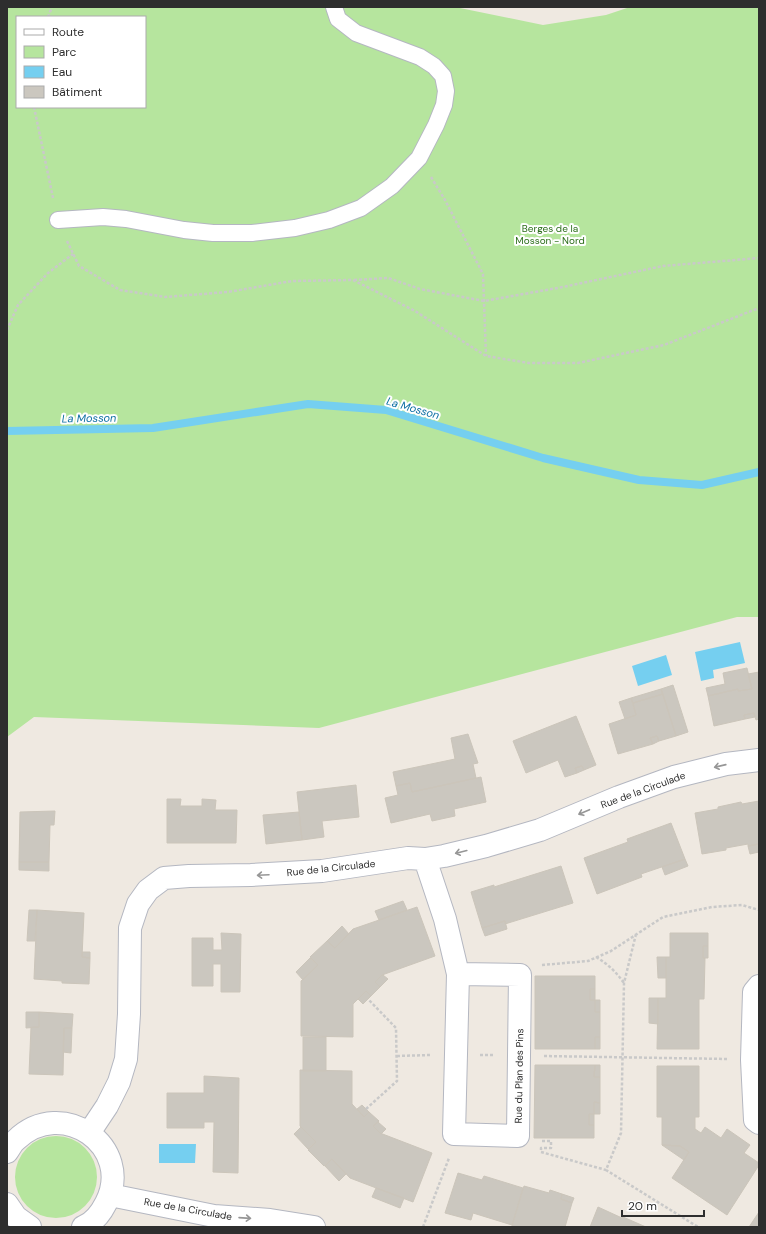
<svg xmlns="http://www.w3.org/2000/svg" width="766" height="1234" viewBox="0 0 766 1234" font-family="'DM Sans',sans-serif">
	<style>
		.green { fill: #b6e59e; fill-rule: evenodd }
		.water { fill: #75cff0 }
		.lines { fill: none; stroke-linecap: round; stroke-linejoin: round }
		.stream { stroke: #75cff0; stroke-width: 8 }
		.building { fill: #cbc7bf; stroke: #cbc5ba }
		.lane-casing { stroke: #b4b7c1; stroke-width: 18 }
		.street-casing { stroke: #b4b7c1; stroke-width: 24 }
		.path { stroke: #c9c9c9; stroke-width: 2.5; stroke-dasharray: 3 2; stroke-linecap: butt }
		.lane { stroke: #fff; stroke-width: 16 }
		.street { stroke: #fff; stroke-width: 22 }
		.oneway { stroke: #969696 }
		.labels { text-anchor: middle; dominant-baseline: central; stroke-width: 4; stroke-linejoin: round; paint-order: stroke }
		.park-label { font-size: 10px; fill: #2c6e1b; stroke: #fff }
		.street-label { font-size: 10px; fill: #2e2e2e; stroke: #fff }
		.water-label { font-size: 11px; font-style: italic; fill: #0d6fa3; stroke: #fff }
	</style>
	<rect width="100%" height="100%" fill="#efe9e1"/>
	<path class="green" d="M7,7H455L543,25L606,15L630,7H759V617H737L319,728L34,717L7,737ZM17,17H145V107H17Z
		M15 1177a41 41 0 1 1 82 0a41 41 0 1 1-82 0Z"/>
	<path class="water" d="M740,642L745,663L713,670L714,678L701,681L695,652Z
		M666,655L672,675L638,686L632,666Z
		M159,1144H196L195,1163H159Z"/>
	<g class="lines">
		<path class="stream" d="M7,431L153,428L308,404L386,410L543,458L639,480L702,485L759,472"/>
	</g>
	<path class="building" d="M747,668L752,689L738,691V689L708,696L706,688L725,684L723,673Z
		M759,672V719L756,720L754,713L744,715L745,719L714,726L708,696L738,689V691L752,689L748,674Z
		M673,685L688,732L676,736L661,689Z
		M661,689L663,694L633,703L631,698Z
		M663,694L676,736L659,741L657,736L650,738L653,744L618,754L609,724L636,715L633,703Z
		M631,698L636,715L625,719L619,702Z
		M754,713L755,717L745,719L744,715Z
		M576,716L596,765L584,770L582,766L575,768L577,773L565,777L558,760L526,773L513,741Z
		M468,734L478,763L473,764L476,778L412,792L410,783L396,786L393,772L455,759L451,738Z
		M657,736L659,741L653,744L650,738Z
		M582,766L584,770L577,773L575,768Z
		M481,777L486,802L454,809L455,816L432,821L430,814L391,823L385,798L398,795L396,786L410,783L412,792Z
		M356,785L359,817L322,821L324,837L302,840L297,792Z
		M167,799H181L180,806H202V799L216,800L215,810H237L236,843H167Z
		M759,801V844L748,846V844L726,848V850L702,854L695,813L718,809V807L741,802L742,804Z
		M55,811L54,825H50L49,862H19L20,812Z
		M299,812L302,840L266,844L263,815Z
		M671,823L685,859L641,874L642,877L597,894L584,858L628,842L627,839Z
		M759,844V852L750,854L748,846Z
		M685,859L688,866L665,875L662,867Z
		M19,862H49V871L19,870Z
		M561,866L573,903L505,924V921L482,928L471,892L494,885V887Z
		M403,901L407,910L379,920L375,911Z
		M417,907L435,956L382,975L375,982L380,987L371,996L366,991L353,1004V1037L301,1036V981L318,965L310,957L327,941L335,948L353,929Z
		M29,910H37L35,941H27Z
		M37,910L84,913L82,957L90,958L89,984L62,983V981L34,979Z
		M505,921L507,929L485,936L482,928Z
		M342,926L349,934L335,948L327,941Z
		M221,933L241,934L240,992H221V964H213V986H192V938H213V950H222Z
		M670,933H708V946H703V958H705L704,999H699V1049H657L658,998H666V957H670Z
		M703,946H708V958H703Z
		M82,952H90V958L82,957Z
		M657,957H666V978H658Z
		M310,958L318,965L303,980L296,972Z
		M382,975H383L388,979L380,987L375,982Z
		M535,976H595V989H590V1000H595V1012H600V1037H595V1049H535Z
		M590,989H595V1000H590Z
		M366,991L371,996L363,1004L358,999Z
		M649,998H658V1024L649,1023Z
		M595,1000H600V1012H595Z
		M26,1012H39V1027L26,1028Z
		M39,1012L73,1014L72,1028H64L63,1075L29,1074L31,1027H39Z
		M64,1028H72L71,1053L63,1052Z
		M303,1037H326V1071H303Z
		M595,1037H600V1049H595Z
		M535,1065H595L594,1077H600V1103L594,1102V1114H589V1125H594V1138H534Z
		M595,1065H600V1077H594Z
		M657,1066H699V1117H695V1129L701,1133L705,1127L721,1138L727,1129L750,1145L744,1153L759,1163V1165L727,1215L672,1178L689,1152L680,1146L662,1145V1117H657Z
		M300,1070L352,1071V1104L364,1117L369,1112L379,1121L373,1126L380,1133L432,1153L413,1202L350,1178L332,1159L324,1166L308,1150L316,1142L300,1126Z
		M204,1076L239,1078L238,1173L213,1172L214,1122H204V1128H167V1093H204Z
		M594,1102L600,1103V1114H594Z
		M362,1105L369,1112L364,1117L357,1109Z
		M589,1114H594V1125H589Z
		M378,1122L386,1129L381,1134L373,1126Z
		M301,1127L316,1142L308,1149L294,1134Z
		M662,1145L680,1146L689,1152L684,1160Z
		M332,1159L346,1174L339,1181L325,1166Z
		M458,1173L482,1180L484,1176L523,1188L512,1225L473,1213L471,1220L445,1213Z
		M524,1186L549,1193L550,1190L562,1194L561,1199L572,1203L565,1227H516L512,1226Z
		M376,1188L404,1198L400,1208L372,1197Z
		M562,1194L574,1198L572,1203L561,1199Z
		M598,1207L622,1218L623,1217L646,1227H590Z
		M759,1212V1227H749Z"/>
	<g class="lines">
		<defs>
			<path id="lane" d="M58,220L103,217L126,219L184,230L213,233H252L295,228L329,220L361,208L392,186L419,158L436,125L444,105L446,91L443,76L434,66L420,57L356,33L338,19L334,7"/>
			<path id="street" d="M425,859L445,919L458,974L454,1134L518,1136L520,975L458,974
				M759,986L754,992L752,1060L755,1120L759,1123
				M89,1133L107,1106L119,1082L126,1059L129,1014L130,928L138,904L148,890L164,878L189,876L251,875L322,871L408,858L425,859L444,856L486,846L540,830L619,797L674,777L726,764L759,760
				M7,1152C10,1148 12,1143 16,1140C62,1095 135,1147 106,1203C101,1213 93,1223 83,1227
				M110,1195L214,1216L270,1220L314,1227
				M7,1204L16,1217L30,1227"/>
		</defs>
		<use href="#lane" class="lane-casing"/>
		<use href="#street" class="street-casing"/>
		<path class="path" d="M48,17L52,7
			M34,107L53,198
			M431,177L445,200L483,274L486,356
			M67,241L79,266L120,290L165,297L228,292L292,281L353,280L415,311L486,356L529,363H578L664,345L759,308
			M354,280L388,278L420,289L484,301L563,287L663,266L759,258
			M7,330L18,305L48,273L73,254
			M636,934L624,983L621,1133L606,1170L698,1227
			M596,957C608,964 616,972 624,983
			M542,965L588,961L611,951L663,917L712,907L742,905L759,910
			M480,1055H493
			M397,1056L431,1055
			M544,1056L727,1059
			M366,1109L397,1081L396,1028L368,999
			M542,1141H551V1148H541V1152L606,1170
			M423,1227L449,1158"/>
		<use href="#lane" class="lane"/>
		<use href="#street" class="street"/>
	</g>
	<defs><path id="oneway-shaft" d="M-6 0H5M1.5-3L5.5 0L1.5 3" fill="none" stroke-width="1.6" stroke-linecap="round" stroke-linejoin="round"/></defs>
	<g class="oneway">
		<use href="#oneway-shaft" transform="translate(720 766) rotate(167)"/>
		<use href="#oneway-shaft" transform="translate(584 812) rotate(157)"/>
		<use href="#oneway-shaft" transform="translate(461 852) rotate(166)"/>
		<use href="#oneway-shaft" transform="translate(263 875) rotate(177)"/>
		<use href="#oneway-shaft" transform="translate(245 1218) rotate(4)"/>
	</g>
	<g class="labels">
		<g class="park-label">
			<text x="550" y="228">Berges de la<tspan x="550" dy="12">Mosson - Nord</tspan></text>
		</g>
		<g class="street-label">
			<text transform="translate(643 790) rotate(-20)">Rue de la Circulade</text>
			<text transform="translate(331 868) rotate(-6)">Rue de la Circulade</text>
			<text transform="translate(519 1076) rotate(-89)">Rue du Plan des Pins</text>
			<text transform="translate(188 1209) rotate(10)">Rue de la Circulade</text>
		</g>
		<g class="water-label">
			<text transform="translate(413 408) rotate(16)">La Mosson</text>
			<text transform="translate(89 418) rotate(-1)">La Mosson</text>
		</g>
	</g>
	<rect width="766" height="1234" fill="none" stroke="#2e2e2e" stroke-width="16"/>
	<rect x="16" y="16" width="130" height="92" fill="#ffffff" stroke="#ababab"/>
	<rect x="24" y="29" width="20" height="6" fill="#ffffff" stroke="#ababab"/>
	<text x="52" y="36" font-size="12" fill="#2e2e2e">Route</text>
	<rect x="24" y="46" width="20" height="12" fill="#b6e59e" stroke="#ababab"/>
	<text x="52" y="56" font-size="12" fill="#2e2e2e">Parc</text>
	<rect x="24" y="66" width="20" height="12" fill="#75cff0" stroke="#ababab"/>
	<text x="52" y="76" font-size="12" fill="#2e2e2e">Eau</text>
	<rect x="24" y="86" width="20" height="12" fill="#cbc7bf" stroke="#ababab"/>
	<text x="52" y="96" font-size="12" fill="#2e2e2e">Bâtiment</text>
	<path d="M622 1210v6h82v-6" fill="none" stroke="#2e2e2e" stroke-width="2"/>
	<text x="628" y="1210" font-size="12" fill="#2e2e2e" stroke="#ffffff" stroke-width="3" paint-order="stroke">20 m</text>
</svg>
